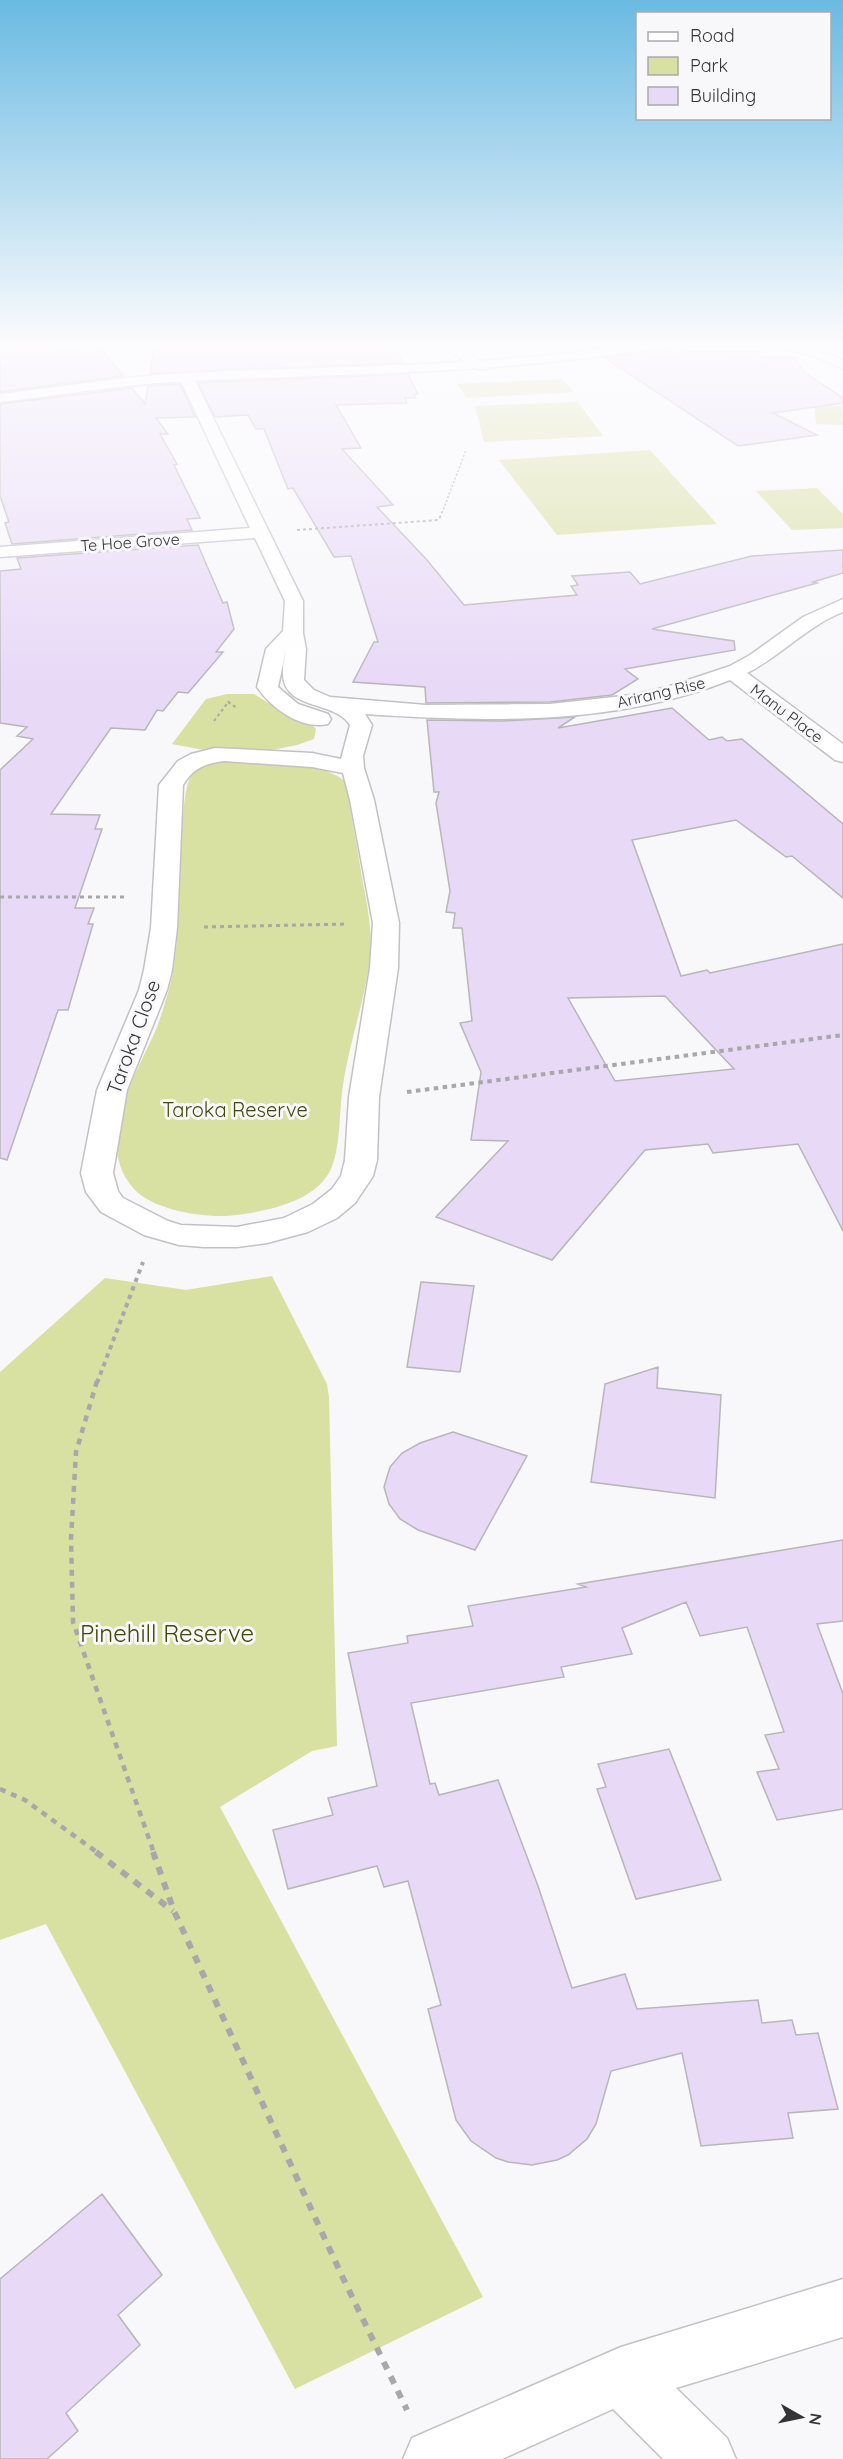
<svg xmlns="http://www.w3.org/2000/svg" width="843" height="2459" viewBox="0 0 843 2459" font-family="Quicksand,sans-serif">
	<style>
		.green { fill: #d8e0a2 }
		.building { fill: #e8d9f7; stroke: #b7b6b9; stroke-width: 1.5; fill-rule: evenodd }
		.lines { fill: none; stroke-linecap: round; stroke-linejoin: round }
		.minor-casing { stroke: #c3c1c4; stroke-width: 3 }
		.major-casing { stroke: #c3c1c4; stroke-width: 3 }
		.path-far5 { stroke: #a8a7aa; stroke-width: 1.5; stroke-dasharray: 2 2; stroke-linecap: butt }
		.path-far4 { stroke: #a8a7aa; stroke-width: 2; stroke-dasharray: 3 3; stroke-linecap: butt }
		.path-far3 { stroke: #a8a7aa; stroke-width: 3; stroke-dasharray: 4 4; stroke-linecap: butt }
		.path-far2 { stroke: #a8a7aa; stroke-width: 4; stroke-dasharray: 4.5 4.5; stroke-linecap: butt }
		.path-far1 { stroke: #a8a7aa; stroke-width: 4.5; stroke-dasharray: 6 6; stroke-linecap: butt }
		.path { stroke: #a8a7aa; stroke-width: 6; stroke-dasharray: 8 8; stroke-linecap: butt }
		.minor { fill: #fff; fill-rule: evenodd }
		.major { fill: #fff; fill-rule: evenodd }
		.labels { text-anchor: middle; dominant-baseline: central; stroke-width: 6; stroke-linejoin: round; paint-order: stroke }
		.far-street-label { font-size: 16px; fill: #353435; stroke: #f8f7fa }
		.street-label { font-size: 20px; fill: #353435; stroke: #f8f7fa }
		.park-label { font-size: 20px; fill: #434806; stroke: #f8f7fa }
		.near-park-label { font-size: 24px; fill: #434806; stroke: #f8f7fa }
	</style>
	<rect width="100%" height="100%" fill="#f8f7fa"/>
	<path class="green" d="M562,379L574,392L467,398L457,384Z
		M578,402L603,436L484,442L475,406Z
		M814,405L842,406L843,425L816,424Z
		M650,450L717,524L557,535L499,460Z
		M817,488L843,514V528L792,530L756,491Z
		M227,694H254L289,716L309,722L316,729L314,739L297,745L272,750L232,748L204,750L172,744L206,699Z
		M225,761C258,761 321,760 346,782C351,814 357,846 362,878C367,903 373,932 370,958C365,1001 349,1043 343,1085C339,1110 341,1149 330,1171C314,1202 267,1211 236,1215C208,1219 154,1211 134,1189C91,1141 138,1073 157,1027C162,1014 166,999 170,986C181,939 179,883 182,834C183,820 184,787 191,776C198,765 214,764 225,761Z
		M272,1276L327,1384L329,1397L337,1746L312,1751L220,1807L483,2297L295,2389L46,1924L0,1940V1372L105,1278L186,1290Z"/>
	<path class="building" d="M0,342H46L57,348L98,344L123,376L0,392Z
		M155,342H392L403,363L150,374Z
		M581,342H633L591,348Z
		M677,342H682L683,352L758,351L762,357H794L805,373L843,398V403L773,413L817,435L738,446L605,358L668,348Z
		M408,374L418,394H414L416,398H405L407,403L336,405L361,448L342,449L393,505L377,507L427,560L464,605L577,595L571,586L578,585L572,576L630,572L640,584L752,556L843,550V573L813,582L817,583L652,629L734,641L735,650L625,669L638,679L612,695L550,702L426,703L425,687L353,682L374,642H378L351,556L334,557L293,488L288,489L264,429H256L248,415L215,417L198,383Z
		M180,384L195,417L156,418L168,434H160L177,464L174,465L200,518L187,519L192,530L12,544L5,523L9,522L0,496V404L132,388L145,404L148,386Z
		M198,545L223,603L227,602L234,629L216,652H223L188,693L178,692L163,711L157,710L145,730L111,728L51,814L100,815L95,829H102L75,908H94L88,924H93L68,1010H58L7,1160L0,1158V770L33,739L17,736L27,727L0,723V571L21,569L17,558Z
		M672,708L709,740L722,737L727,741L742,739L843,824V898L792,856L786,857L736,820L632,840L681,976L707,970L710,973L843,944V1231L798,1144L713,1153L708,1144L645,1150L552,1260L436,1217L508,1141L471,1140L481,1072L460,1023L472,1021L462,928H453L455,913L446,912L450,891L436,803L439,792H434L427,720L503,721L575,717L558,728ZM665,996L734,1069L615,1081L568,998Z
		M421,1282L474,1286L460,1372L407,1367Z
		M658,1367L657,1388L721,1395L715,1498L591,1482L605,1384Z
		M453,1432L527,1456L475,1550L418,1530L400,1519L389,1504L384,1487L390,1467L402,1453L420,1443Z
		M843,1540V1621L817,1624L843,1694V1809L777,1820L757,1772L779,1769L765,1735L784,1732L747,1627L700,1636L686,1602L622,1628L632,1654L561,1667L564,1677L411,1703L430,1784L435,1783L439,1795L498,1780L538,1886L572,1988L625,1974L637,2009L758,2000L762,2023L792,2020L796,2035L818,2033L838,2109L788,2113L793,2138L701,2146L682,2053L611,2071L596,2124L587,2139L568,2155L557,2160L532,2165L508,2162L496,2158L471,2141L456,2120L428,2009L441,2005L408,1881L384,1887L377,1866L288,1889L273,1830L333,1815L328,1798L377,1786L348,1653L408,1643L407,1636L473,1626L468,1606L586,1587L578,1584Z
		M669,1749L721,1880L636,1899L597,1789L606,1787L598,1764Z
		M102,2194L162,2275L118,2315L140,2345L66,2413L78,2431L47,2459H0V2279Z"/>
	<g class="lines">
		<defs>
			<path id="minor" d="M435,342H451L489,366L487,369H477Z
				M770,342C796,341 820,348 843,360V369L816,357L772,345Z
				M186,373L193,377L303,601V633L306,649L304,680L314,690L330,697L426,705L550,704L632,695L667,687L730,666L750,655L803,617L843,599V612C807,626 781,656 747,673L843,744V762L835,760L730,680C615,726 486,722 365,714L372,725L363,756L364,768L374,800L399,923L398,968L379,1097L377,1160L373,1176L355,1203L337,1218L308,1232L267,1243L237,1247H204L179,1245L144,1235L101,1212L86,1192L81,1173L97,1090L139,990L144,970L151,928L159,785L178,761L191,754L215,748L312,753L341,759L350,725C335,700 284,711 283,674C282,666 285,658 286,650L278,687L298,704L328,714L331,719L328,724C301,730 271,708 257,687L266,649L283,631L285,601L255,538L0,557V547L250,528L179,377ZM224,761L312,767L343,773L350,800L373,923L370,968L349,1097L345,1160L341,1176L332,1189L313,1204L284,1218L237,1227L181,1225L168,1221L123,1198L118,1191L113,1173L127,1090L167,990L172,970L177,928L183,785C192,769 206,763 224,761Z
				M843,2279V2337L676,2388L727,2438L736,2459H663L613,2409L502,2459H403L412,2438L621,2347Z"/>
			<path id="major" d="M647,342H675L668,346C509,374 350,373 189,381C126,384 63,395 0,402V394C63,387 126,376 189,373C342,365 496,368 647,342Z"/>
		</defs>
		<use href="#minor" class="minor-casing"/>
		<use href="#major" class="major-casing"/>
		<path class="path-far5" d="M442,513L466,450"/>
		<path class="path-far4" d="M297,530L439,520L442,512
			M228,702L237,708
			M214,721L229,701"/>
		<path class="path-far3" d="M0,897H125
			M204,927L347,924"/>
		<path class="path-far2" d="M407,1092L843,1035
			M97,1383L143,1262"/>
		<path class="path-far1" d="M97,1381L76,1452L71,1539L73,1622L154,1853
			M0,1789L25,1800L98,1853"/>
		<path class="path" d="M96,1852L173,1911
			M153,1852L174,1911L342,2276L407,2410"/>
		<use href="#minor" class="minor"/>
		<use href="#major" class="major"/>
	</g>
	<linearGradient id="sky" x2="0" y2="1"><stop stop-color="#6abae2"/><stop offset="0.5" stop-color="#fcfbfd"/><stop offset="1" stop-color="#fcfbfd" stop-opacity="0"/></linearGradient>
	<rect width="843" height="686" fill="url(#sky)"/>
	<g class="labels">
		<g class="far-street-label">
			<text transform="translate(130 542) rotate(-4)">Te Hoe Grove</text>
			<text transform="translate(661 692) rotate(-13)">Arirang Rise</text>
			<text transform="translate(787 713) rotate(37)">Manu Place</text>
		</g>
		<g class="street-label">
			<text transform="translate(133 1037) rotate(-70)">Taroka Close</text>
		</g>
		<g class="park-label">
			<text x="235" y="1109">Taroka Reserve</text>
		</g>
		<g class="near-park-label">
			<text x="167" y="1633">Pinehill Reserve</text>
		</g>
	</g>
	<rect x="636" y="12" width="195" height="108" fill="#f8f7fa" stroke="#aaa9ab" stroke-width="1.5"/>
	<rect x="648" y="32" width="30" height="9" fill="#ffffff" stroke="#aaa9ab" stroke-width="1.5"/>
	<text x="690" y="42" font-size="18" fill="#353435">Road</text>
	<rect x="648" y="57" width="30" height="18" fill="#d8e0a2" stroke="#aaa9ab" stroke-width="1.5"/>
	<text x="690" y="72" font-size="18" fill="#353435">Park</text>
	<rect x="648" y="87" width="30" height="18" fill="#e8d9f7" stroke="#aaa9ab" stroke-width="1.5"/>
	<text x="690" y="102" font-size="18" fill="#353435">Building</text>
	<g transform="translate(801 2417) rotate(99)" stroke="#f8f7fa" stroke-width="4.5" paint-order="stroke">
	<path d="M0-4.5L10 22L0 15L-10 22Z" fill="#353435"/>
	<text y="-9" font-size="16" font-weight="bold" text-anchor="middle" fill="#353435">N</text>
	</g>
</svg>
